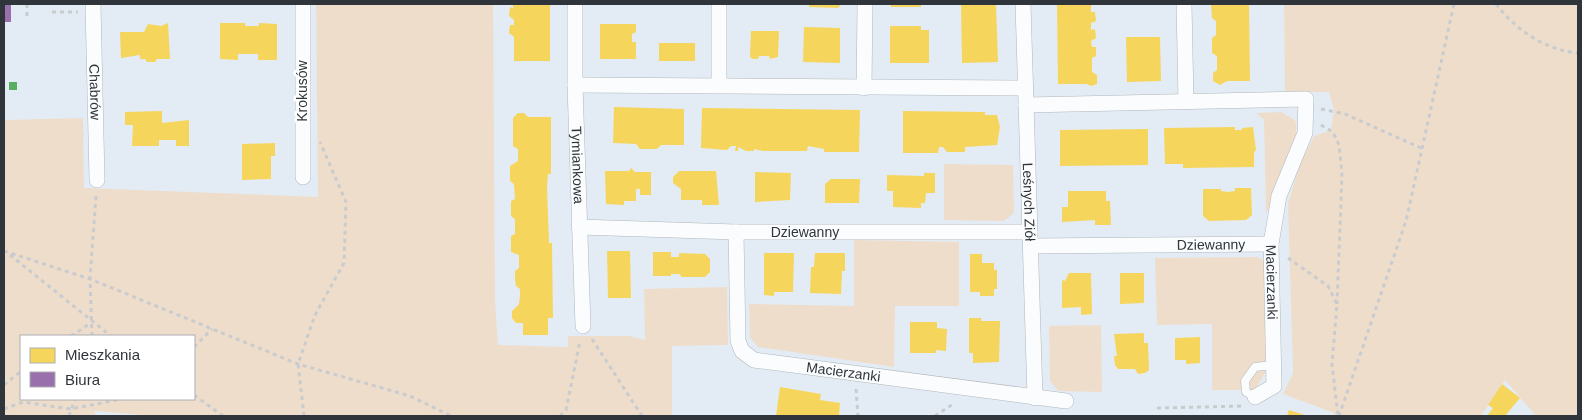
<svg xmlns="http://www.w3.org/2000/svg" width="1582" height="420" viewBox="0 0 1582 420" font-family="Arial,sans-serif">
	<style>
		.green { fill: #efddcc; fill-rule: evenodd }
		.homes { fill: #f6d55c }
		.offices { fill: #9970ab }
		.public { fill: #5aae61 }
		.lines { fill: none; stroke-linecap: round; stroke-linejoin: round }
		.service-casing { stroke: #b0b7bd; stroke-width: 9 }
		.minor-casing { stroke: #b0b7bd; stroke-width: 16 }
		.path { stroke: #c9ccce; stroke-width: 3; stroke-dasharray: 4 4; stroke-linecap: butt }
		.service { stroke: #fbfcfd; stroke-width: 8 }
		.minor { stroke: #fbfcfd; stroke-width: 15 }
		.labels { text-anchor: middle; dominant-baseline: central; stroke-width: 5; stroke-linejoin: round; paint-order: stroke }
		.street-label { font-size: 14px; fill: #2f353b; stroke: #fff }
	</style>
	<rect width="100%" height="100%" fill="#e3ecf4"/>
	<path class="green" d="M316,4H493L495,301L498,345L568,347V336H629L645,340L644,289L727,287L728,345L672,346V416H155L95,411V416H4V120L83,118L84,188L318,197ZM21,336H194V399H21Z
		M1284,4H1578V416H1536L1505,380L1481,416H1333L1334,413L1283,394L1293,373L1288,203L1300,164L1314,136L1331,130L1334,110L1329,92H1285Z
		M1281,112L1295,120C1302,143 1277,191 1266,213L1264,120L1256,113Z
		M944,164L1013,165L1014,213L1004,221L944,220Z
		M854,240L959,242V306H895L894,367L758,347L750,337L749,304L854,306Z
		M1258,257L1268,264V368L1255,390H1212V324L1157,325L1155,258Z
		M1101,325L1102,392L1058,391L1050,381L1049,326Z"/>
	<path class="homes" d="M513,4H550V61H514V37L509,33L510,25H514V20L509,16L510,7L513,8Z
		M809,4H840V6L838,8L809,7Z
		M891,4H921V7H891Z
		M961,4H996L998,62L962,63Z
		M1057,4H1094L1091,6V12H1095L1096,21L1091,23V30L1095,29L1096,38L1091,41L1092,47H1096V56L1092,58V72L1097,75V84L1091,86L1087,84H1058Z
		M1211,4H1249L1250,81H1227L1220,85L1213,81V73L1217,70V56L1212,53V38L1216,35V21L1212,18Z
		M168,23L170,59H157L155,62H147L145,59H140V55L121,58L120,32H144L148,24L161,26Z
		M220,23H245V26H259V23L277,24V60H258V54H238V60L220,59Z
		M600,24H636V32L632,34V42H636V59H600Z
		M890,26H921V30H929V63H890Z
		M804,27L840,28V63L803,62Z
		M751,31H779L778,57L770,59L769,56H759L758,59H753L750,57Z
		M1126,37H1160L1161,81L1127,82Z
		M659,43H695V61H659Z
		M614,107L684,109V145H661L657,149H640L636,144L613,143Z
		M702,108L860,110L859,152H824V149L808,146L807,151H763L754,149V151H746L738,147V151H735L736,146H731L727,150L701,148Z
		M162,111V123L189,120V146H176V140H159V146H132L133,125H125V112Z
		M903,111L985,112V115H997L1000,127L997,145L965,147V152H947L943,147H939L938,153H903Z
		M518,113H524L528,117H551V174H548L547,187L549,243H552L553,318H548V335H523V323H516L512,318V311L519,304L520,296V289L516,286L515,279V271L519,268V255L511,252V236L515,234V219L511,216V201L515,199L514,184L510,181V166L518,161V149L513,146V118Z
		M1235,127V130H1242V128L1253,127L1256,150L1254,152V167L1183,168V164H1165L1164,128Z
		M1148,129V165L1060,166V130Z
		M275,143V156H271V179L242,180V144Z
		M631,168L635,172H651V195H640V189H636V201H624V205L606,204L605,171H629Z
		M679,171H716L719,205H702V200H681V189L673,183V177Z
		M755,172L791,173L790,200L755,202Z
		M924,173H935V193H926L925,203H921V208L893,207V191H887V175L924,176Z
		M831,179H860L859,203H825V184Z
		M1235,188H1251L1252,215L1246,220L1209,221L1203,216V189H1221V191L1228,192L1235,191Z
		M1068,191H1106V201H1110L1111,225H1095V220L1062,222V207H1068Z
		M607,251H630L631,298H608Z
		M653,252H671V257H679V253L705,254L710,259V272L705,277H682L679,274H671V276H653Z
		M764,253H794L793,292H774V296L764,295Z
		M815,253H845V271H842L841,294L810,293L811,267H814Z
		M970,254H982V263H994V270H997V289H994V296H980V292H970Z
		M1069,273H1091L1092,314L1081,315V307L1062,308V280L1065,281Z
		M1120,273H1144V303L1120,304Z
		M969,318H981V321H1000L999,362L973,363V353H969Z
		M910,322H937V328L947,329L946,351L936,350V353H910Z
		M1144,333V343H1148L1149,370L1145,373L1138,374L1135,369H1118L1115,365L1114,356H1117L1114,334Z
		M1200,337V363L1186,364V360H1175V338Z
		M1502,384L1520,398L1505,416H1487L1493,408L1488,405Z
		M780,387L821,394L820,400L840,403L839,416H776Z
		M1289,410L1308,416H1287Z"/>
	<path class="offices" d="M4,4H11V22H4Z"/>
	<path class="public" d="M9,82H17V90H9Z"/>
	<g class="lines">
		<defs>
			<path id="service" d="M1255,397L1246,392L1245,381L1255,367L1273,365"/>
			<g id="minor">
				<path id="s1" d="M93,4L97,180"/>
				<path d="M303,4V177"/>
				<path id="s2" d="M575,4V85L583,326"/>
				<path id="s3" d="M1023,4L1035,398"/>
				<path d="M1184,4L1186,101"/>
				<path d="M575,85L1026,88"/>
				<path d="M719,85V4"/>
				<path d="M864,88L865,4"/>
				<path id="s4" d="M1026,105L1306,99L1305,133L1279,196L1271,244L1274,386L1255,397"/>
				<path id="s5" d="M579,227L736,232H1030"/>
				<path id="s6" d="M736,232L738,341L742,351L754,360L1066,401"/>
				<path id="s7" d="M1031,246L1271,244"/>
			</g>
		</defs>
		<use href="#service" class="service-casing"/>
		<use href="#minor" class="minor-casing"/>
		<path class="path" d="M27,4V16
			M1496,4C1516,30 1545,50 1578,53
			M52,12H78
			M1321,109L1345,114L1421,148
			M1321,125L1333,132L1339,145L1342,174L1337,304
			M4,251L90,279L298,364L410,396L451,416
			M10,255L111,336
			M1288,258L1328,286L1337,304L1332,364L1338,416
			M71,336L91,323
			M92,336L90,279L96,196
			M592,339L642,416
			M194,347L212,329
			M4,385L21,371
			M856,389L858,416
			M194,395L223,416
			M1157,408L1243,406
			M4,409L23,402L70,409L122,399
			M69,416L75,399
			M304,416L298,364L315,315L344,263L346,202L320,142
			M560,416L566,410L580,341
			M935,416L953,404
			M1339,416L1406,221L1454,4"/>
		<use href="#service" class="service"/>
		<use href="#minor" class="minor"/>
	</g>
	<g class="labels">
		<g class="street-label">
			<text transform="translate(302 91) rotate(-90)">Krokusów</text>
			<text stroke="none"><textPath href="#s1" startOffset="88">Chabrów</textPath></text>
			<text stroke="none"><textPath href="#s2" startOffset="161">Tymiankowa</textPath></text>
			<text stroke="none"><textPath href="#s3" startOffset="198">Leśnych Ziół</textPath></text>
			<text stroke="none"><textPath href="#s5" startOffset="226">Dziewanny</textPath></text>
			<text stroke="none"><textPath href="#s7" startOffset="180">Dziewanny</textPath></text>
			<text stroke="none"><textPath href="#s4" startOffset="469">Macierzanki</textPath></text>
			<text stroke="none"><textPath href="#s6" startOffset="225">Macierzanki</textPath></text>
		</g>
	</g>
	<rect width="1582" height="420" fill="none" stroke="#2f353b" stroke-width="10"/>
	<rect x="20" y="335" width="175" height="65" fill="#ffffff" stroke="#acaeb1"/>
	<rect x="30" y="348" width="25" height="15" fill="#f6d55c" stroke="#acaeb1"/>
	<text x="65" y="360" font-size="15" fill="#2f353b">Mieszkania</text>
	<rect x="30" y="372" width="25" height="15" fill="#9970ab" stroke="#acaeb1"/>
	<text x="65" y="385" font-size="15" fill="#2f353b">Biura</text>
</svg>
